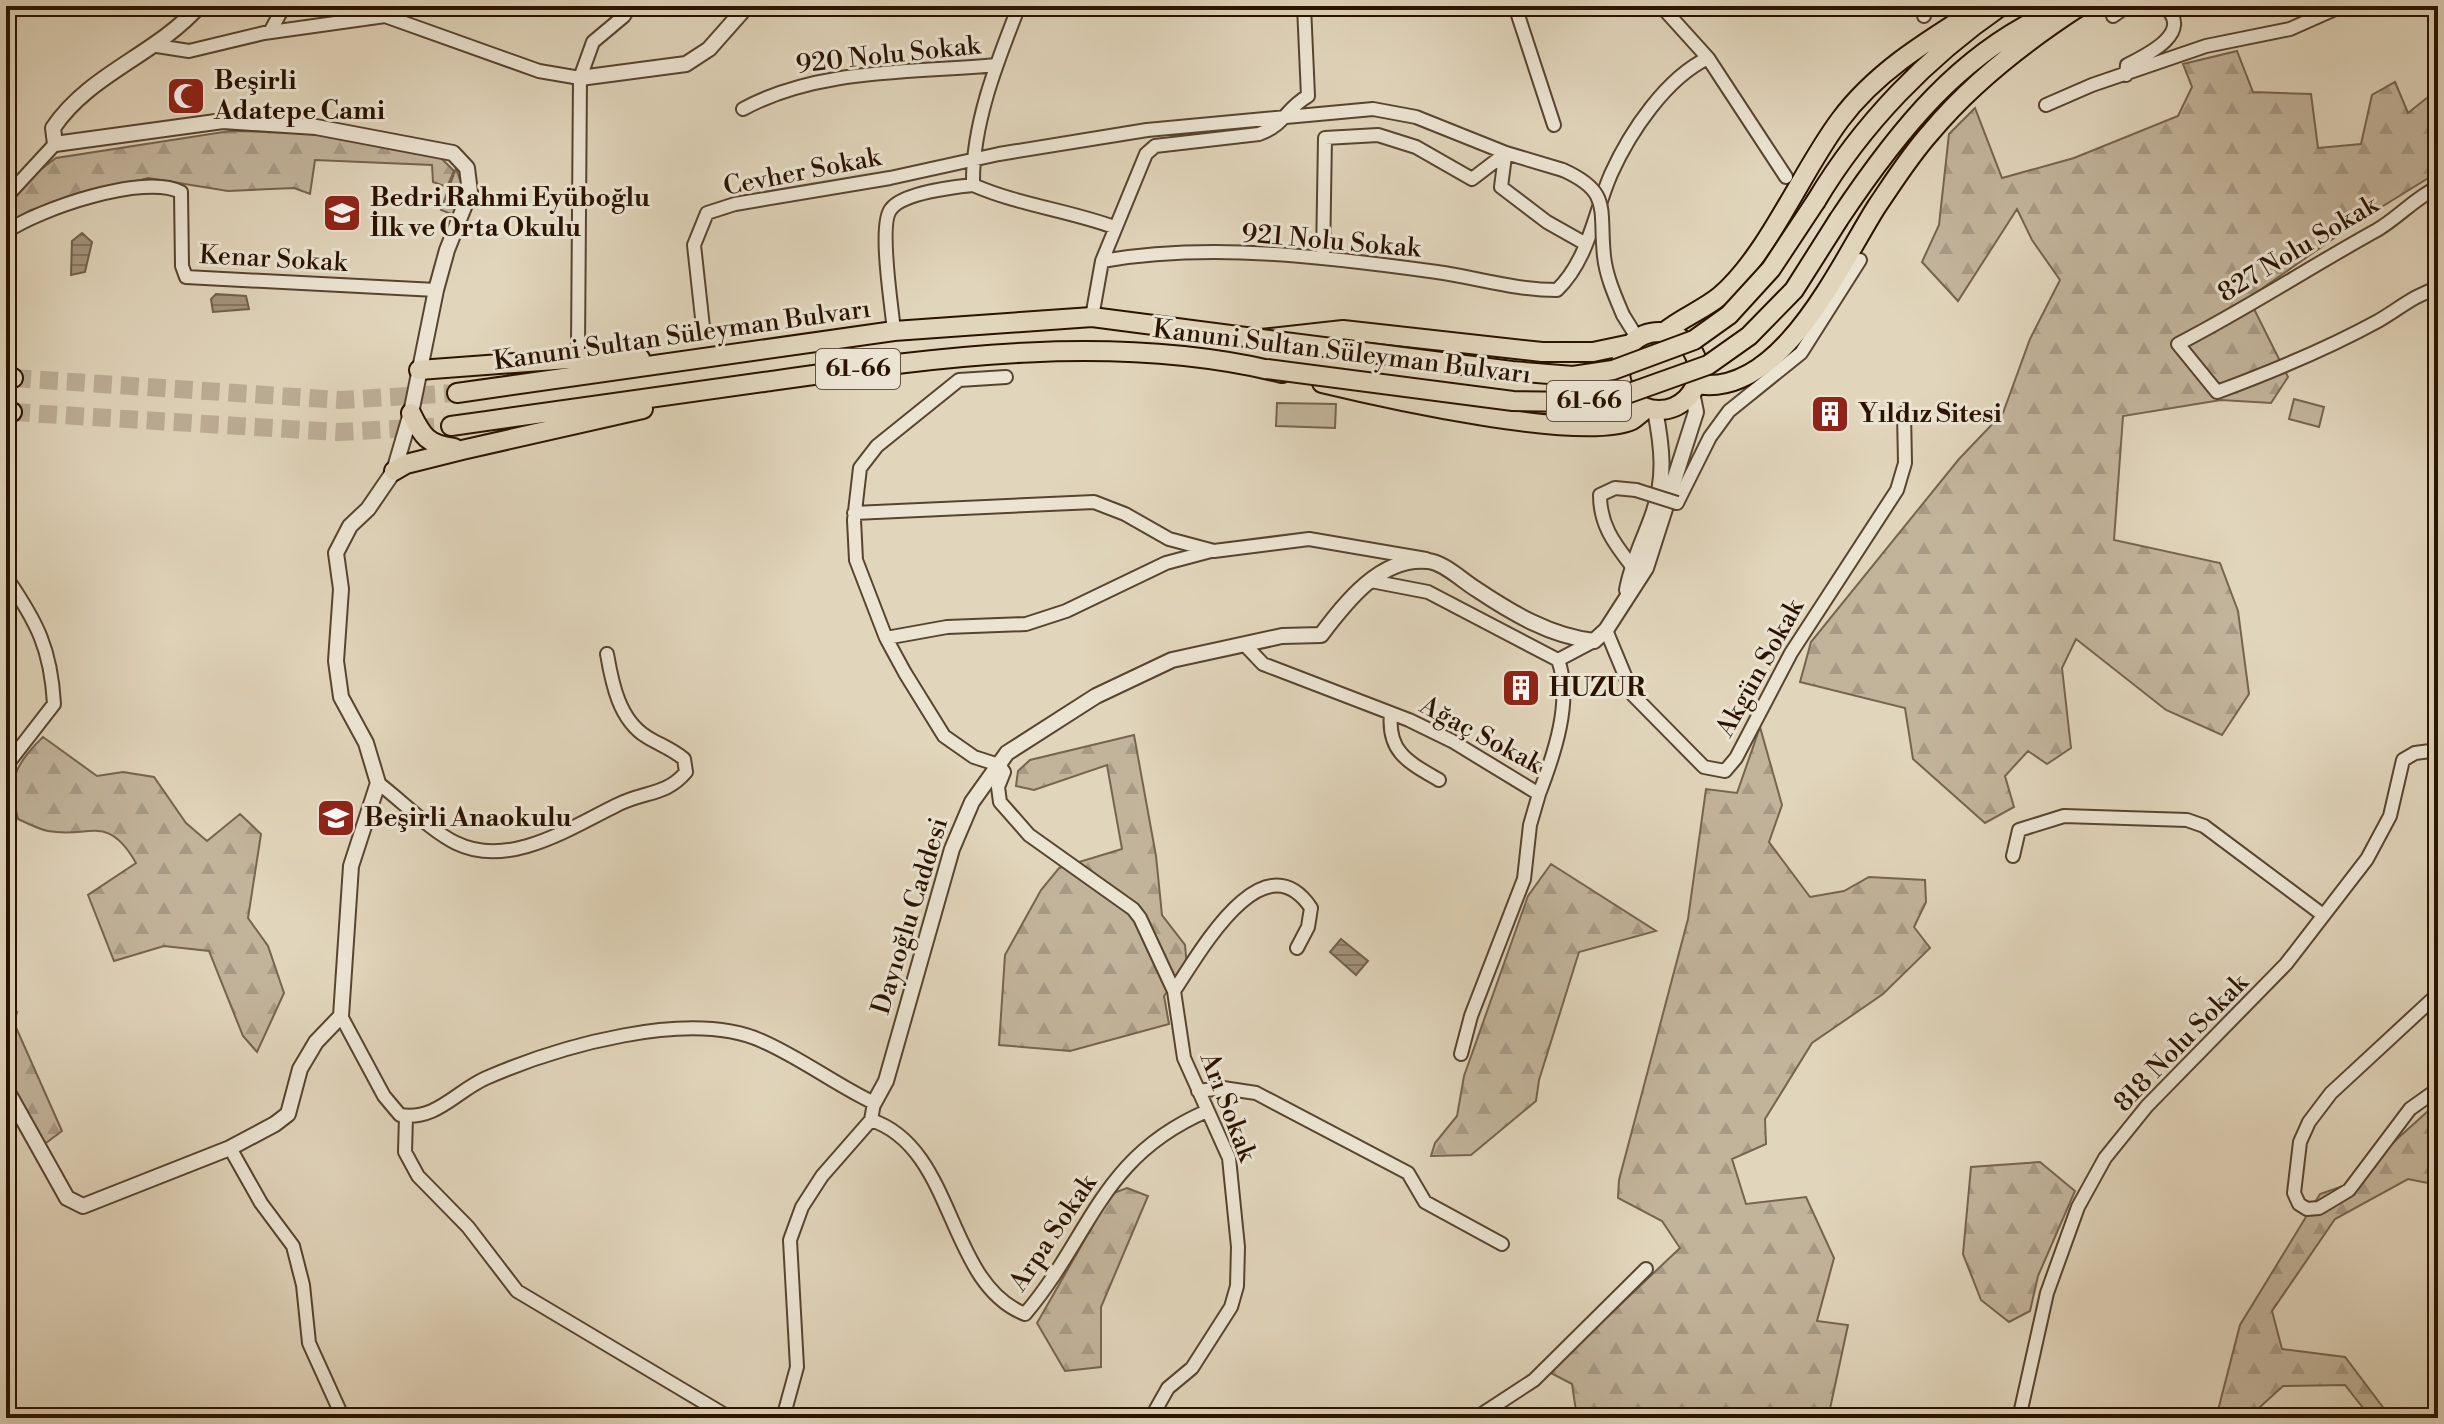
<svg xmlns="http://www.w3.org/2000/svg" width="2444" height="1424" viewBox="0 0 2444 1424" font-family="'Libre Bodoni',serif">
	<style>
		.grass { fill: #c2b49b; stroke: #76644e; stroke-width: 2 }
		.forest { fill: url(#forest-firs); stroke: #76644e; stroke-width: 2 }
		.cemetery { fill: url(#cemetery-stones); stroke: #76644e; stroke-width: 2 }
		.water { fill: url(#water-rules); stroke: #72604a; stroke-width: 2 }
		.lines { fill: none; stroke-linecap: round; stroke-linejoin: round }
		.primary-tunnel { stroke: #bcae96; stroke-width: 18; stroke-dasharray: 18 9; stroke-linecap: butt }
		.minor-casing { stroke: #57442f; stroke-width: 16 }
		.tertiary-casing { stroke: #57442f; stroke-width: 18 }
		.primary-casing { stroke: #291300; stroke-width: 22 }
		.minor { stroke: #ece4d3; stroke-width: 12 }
		.tertiary { stroke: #ece4d3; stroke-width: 14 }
		.primary { stroke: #e1d5bb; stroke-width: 18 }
		.minor-bridge-casing { stroke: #57442f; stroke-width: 16; stroke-linecap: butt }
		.primary-bridge-casing { stroke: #291300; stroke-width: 22; stroke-linecap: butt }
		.minor-bridge { stroke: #ece4d3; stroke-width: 12 }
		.primary-bridge { stroke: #e1d5bb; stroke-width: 18 }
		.labels { text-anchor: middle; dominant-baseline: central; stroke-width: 6; stroke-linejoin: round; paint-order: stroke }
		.shield { fill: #ece4d3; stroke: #64523f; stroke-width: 2 }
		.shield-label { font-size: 24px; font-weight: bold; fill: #291300 }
		.street-label { font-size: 26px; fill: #291300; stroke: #ece4d3 }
		.poi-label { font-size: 26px; font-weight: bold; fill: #291300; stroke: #ece4d3; text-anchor: start }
	</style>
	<defs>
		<pattern id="forest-firs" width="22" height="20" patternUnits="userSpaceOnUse" patternTransform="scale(2)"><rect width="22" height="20" fill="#c2b49b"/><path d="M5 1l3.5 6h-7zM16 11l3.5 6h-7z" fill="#a79a84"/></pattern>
		<pattern id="cemetery-stones" width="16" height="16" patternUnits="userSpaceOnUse" patternTransform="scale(2)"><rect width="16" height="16" fill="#c2b49b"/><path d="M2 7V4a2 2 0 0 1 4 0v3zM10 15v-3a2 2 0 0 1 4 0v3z" fill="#a79a84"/></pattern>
		<pattern id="water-rules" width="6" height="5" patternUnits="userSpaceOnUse" patternTransform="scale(2)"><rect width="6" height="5" fill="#a2937b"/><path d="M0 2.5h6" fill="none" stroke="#847762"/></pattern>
	</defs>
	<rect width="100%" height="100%" fill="#e1d5bb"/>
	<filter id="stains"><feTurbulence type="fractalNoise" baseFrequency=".0025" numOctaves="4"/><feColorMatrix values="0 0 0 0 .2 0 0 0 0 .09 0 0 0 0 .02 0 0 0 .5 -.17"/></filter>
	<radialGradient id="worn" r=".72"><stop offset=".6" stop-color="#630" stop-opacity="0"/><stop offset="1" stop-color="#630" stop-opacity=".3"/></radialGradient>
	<path class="grass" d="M2294,399L2324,407L2319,427L2289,419Z
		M1277,403L1336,404L1335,428L1276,426Z"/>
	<path class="forest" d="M2237,51L2253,92L2311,94L2318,148L2361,144L2372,95L2395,82L2408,113L2438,89V172L2354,224L2253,295L2254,309L2288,377L2271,403L2221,400L2123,416L2114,540L2220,563L2238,611L2249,694L2222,735L2166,710L2076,639L2062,668L2071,748L2047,764L2028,751L2005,776L2014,807L1985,823L1913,759L1905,708L1800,682L1811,642L1959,459L2003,413L2030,339L2060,280L2032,240L2017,209L1958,301L1922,262L1939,225L1949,134L1975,108L2002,178L2074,158L2178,116L2192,87L2183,64Z
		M230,131L320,133L440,157L454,171L447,187L433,182L432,165L315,160L310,194L294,188L228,191L148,178L31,210L6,224V207L28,179L56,158Z
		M1760,727L1782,805L1769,842L1810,897L1844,891L1869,877L1925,880L1926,902L1914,927L1930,948L1883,994L1812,1043L1765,1119L1766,1144L1732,1159L1746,1204L1806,1197L1834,1258L1817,1321L1848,1325L1828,1418H1577L1572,1384L1549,1372L1680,1248L1662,1221L1618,1198L1619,1180L1688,919L1706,789L1737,793Z
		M1134,735L1156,856L1162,915L1185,945L1187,967L1164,996L1169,1024L1070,1051L999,1045L1005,955L1041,890L1059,868L1122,849L1107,765L1034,790L1016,786L1018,771L1030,760Z
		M43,737L97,776L123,772L154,777L186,823L207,841L240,814L261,834L248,918L268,946L284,993L257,1052L243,1036L209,951L164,946L114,961L88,895L136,863C107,812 89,839 48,831C38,829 27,823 18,819C8,779 14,765 43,737Z
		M1551,864L1656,931L1579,952L1539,1080L1536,1101L1471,1155L1431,1156L1435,1143L1457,1116L1464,1076L1528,896Z
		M6,1009L17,1012L14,1023L62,1131L38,1149L6,1078Z
		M2438,1102V1185L2408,1179L2335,1219L2272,1311L2282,1349L2345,1357L2391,1418H2371L2345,1385L2283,1386L2248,1418H2216L2240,1325L2320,1194L2346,1185Z
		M2040,1162L2075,1191L2038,1276L2030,1311L2009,1322L1981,1300L1963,1254L1971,1167Z
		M1127,1188L1148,1196L1101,1307V1367L1065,1371L1037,1323L1111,1194Z"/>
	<path class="cemetery" d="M456,168L463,189L456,216L441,210Z"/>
	<path class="water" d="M82,233L92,242L85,272L71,275L72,241Z
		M216,294L246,296L249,309L213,312L211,299Z
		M1341,939L1368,961L1356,975L1330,952Z"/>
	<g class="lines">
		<path class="primary-tunnel" d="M13,378L340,400L457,393
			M12,412L337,432L451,426"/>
		<defs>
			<path id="minor" d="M1515,6L1554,125
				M1661,6L1708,58L1786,177
				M1923,6L1924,16
				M2113,16L2127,6
				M270,32L284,6
				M157,46L189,51L264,33L385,16L539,71L580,78
				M2126,75L2127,65C2147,55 2195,32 2164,6
				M2046,105L2092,85L2206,46L2290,29L2342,6
				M743,109C818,68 911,73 996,65
				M1505,156L1501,187L1547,222L1586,244
				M973,185C1019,205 1067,210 1114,227
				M2438,187C2415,198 2399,217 2377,230C2310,267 2246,309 2178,344L2217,392C2271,372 2327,349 2378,321C2399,309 2414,295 2438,288
				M6,197L55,144
				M6,232C39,209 144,173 181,192L182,266L186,277L436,290
				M1323,258L1325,138L1378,135L1416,147L1472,179L1506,153
				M1102,261L1146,154L1155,146L1259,134C1285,125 1285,109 1308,96L1304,6
				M1623,315L1638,339
				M1092,317L1102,261C1211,242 1328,257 1437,272C1479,278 1515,290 1557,290C1589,259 1594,213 1611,174C1630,132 1666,78 1708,58
				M703,327L694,245L707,213L735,204L890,178L999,154L1147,130L1373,109L1416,117L1506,153L1563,170
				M894,331C892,308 878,224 891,209C903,193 953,187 973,185C972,124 997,62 1019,6
				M578,348L580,78L593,42L624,16L630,6
				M1006,377L959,380L877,446L860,468L854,520L856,560L886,638L905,673L944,736L974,757L999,765L1004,772L998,787L1000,802L1029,835L1133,909L1140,918L1174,991L1184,1058L1229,1158L1238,1247L1237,1286L1231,1307L1192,1368L1168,1388L1151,1418
				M1677,503L1710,437L1729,411L1801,353L1860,260
				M854,513L1094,502L1125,514L1169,539L1214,551L1309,539L1426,559
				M1631,565C1613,542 1600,524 1600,495L1615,488L1636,490
				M6,577C37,622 51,649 54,704L6,766
				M1371,581L1428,592L1558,660
				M1606,630L1633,695L1704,767L1725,771L1736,758L1791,653L1897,490L1905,463L1904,413
				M886,638L947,627L1026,624L1066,611L1166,563L1211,551
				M1244,644L1263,664L1409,720L1452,741L1539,794C1554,755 1573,700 1558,660L1594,641
				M1391,713C1387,752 1408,762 1439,780
				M378,783C401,800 431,831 456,843C509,869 570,828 617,805C644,791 666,796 686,772L684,759C672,749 660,745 647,737C619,720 612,683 607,654
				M2013,856L2019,830L2064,816L2187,820L2204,826L2323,915
				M1174,991C1199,954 1263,837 1311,908L1308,927L1297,948
				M2438,994L2331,1093L2309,1122L2300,1142L2294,1193L2299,1204L2307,1209L2319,1208L2349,1190L2410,1109L2438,1089
				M341,1016L384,1096L400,1115C436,1121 455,1092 486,1078C557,1047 689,1008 762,1041C801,1058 836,1085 874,1103L871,1120L822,1176L802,1207L790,1240L797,1367L783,1418
				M1461,1054L1471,1016L1524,879L1530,825L1539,794
				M1198,1091L1223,1088L1256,1093L1408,1173L1425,1202L1502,1244
				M406,1116L405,1152L418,1176L468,1227L517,1291L730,1418
				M871,1120C956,1148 946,1283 1025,1314C1092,1235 1100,1157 1207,1111
				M230,1148L261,1203L293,1246L303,1285L309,1343L343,1418
				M2020,1414L2047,1293L2078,1207L2105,1158L2147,1106L2286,964L2367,859L2390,816L2403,760L2415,753L2438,750
				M1476,1418L1534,1380L1646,1269"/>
			<path id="tertiary" d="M580,78L686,64L709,49L747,6
				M1627,590C1632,562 1644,540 1653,514C1666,478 1662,446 1655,410
				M6,1089L67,1198L83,1206L230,1148L275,1124L288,1114L300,1069L316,1042L341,1016L351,866L378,783L366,743L341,697L336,661L341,589L336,553L350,526L368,509L394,471L411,413L436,290L447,250L470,192L467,168L453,153L316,127L223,121L55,144L53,128C90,73 156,55 199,6
				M874,1103L886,1081L952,849L972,802L1007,753L1096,696L1172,660L1282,636L1321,635C1346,602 1381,556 1428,561C1443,562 1463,581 1476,589C1512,613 1550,636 1594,641L1606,630L1646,568L1696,412L1692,392"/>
			<path id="primary" d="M1816,201C1862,124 1927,57 2001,6
				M1839,219C1897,132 1961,50 2060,9
				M1620 371a39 39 0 1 1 78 0a39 39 0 1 1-78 0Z
				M1663,333C1681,318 1703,310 1720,296C1768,255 1801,172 1840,120C1877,70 1932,38 1983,6
				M419,370L582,358H640
				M6,377L13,378
				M1322,383C1380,397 1583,443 1632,420C1637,417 1642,412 1647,408
				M1696,384C1781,399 1840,264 1877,206C1894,181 1911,154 1931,132C1972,83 2026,41 2080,6
				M457,393L894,331L1092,317L1261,339L1343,330L1542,352H1593L1631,344
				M6,412H12
				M411,413C422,436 428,445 454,448
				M451,426C555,411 659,397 764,382C933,358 1112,331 1282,373
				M394,471L406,464L462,450L643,409"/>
		</defs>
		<use href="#minor" class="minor-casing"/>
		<use href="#tertiary" class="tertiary-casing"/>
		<use href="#primary" class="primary-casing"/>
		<use href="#minor" class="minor"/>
		<use href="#tertiary" class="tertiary"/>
		<use href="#primary" class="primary"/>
		<defs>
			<path id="minor-bridge" d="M1563,170C1612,192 1599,209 1604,256C1606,276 1615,296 1623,315
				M1636,490L1677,503"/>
			<path id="primary-bridge" d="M1261,339L1512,371L1573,376L1613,370L1694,340L1729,315L1771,269L1816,201
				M1267,369L1513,401L1578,402L1621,396L1708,365L1749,336L1794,290L1839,219"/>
		</defs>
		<use href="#minor-bridge" class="minor-bridge-casing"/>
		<use href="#primary-bridge" class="primary-bridge-casing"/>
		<use href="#minor-bridge" class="minor-bridge"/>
		<use href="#primary-bridge" class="primary-bridge"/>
	</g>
	<defs>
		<symbol id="mosque-square" viewBox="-11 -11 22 22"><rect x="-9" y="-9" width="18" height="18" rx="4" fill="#8f2418" stroke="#ece4d3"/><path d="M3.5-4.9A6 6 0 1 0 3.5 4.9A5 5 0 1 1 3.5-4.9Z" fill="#fff"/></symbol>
		<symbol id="school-square" viewBox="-11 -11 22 22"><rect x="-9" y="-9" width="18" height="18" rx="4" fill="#8f2418" stroke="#ece4d3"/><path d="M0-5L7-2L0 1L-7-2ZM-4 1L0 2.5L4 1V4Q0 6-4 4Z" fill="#fff"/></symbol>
		<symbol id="building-square" viewBox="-11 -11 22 22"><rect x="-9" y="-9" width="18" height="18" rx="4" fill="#8f2418" stroke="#ece4d3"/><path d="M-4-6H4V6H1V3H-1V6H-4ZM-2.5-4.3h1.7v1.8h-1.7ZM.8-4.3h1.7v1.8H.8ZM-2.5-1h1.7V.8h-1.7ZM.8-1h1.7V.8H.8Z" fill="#fff"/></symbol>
	</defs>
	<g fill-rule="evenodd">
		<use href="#mosque-square" x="164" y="74" width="44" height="44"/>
		<use href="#school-square" x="320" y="191" width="44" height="44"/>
		<use href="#building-square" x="1808" y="392" width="44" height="44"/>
		<use href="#building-square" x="1499" y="666" width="44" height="44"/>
		<use href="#school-square" x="314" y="796" width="44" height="44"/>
	</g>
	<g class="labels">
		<g class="shield">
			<rect x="816" y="349" width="84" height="40" rx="6"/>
			<rect x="1547" y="381" width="84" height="40" rx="6"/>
		</g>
		<g class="shield-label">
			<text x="858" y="369">61-66</text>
			<text x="1589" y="401">61-66</text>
		</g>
		<g class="street-label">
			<text transform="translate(888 55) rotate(-6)">920 Nolu Sokak</text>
			<text transform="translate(802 172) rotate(-11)">Cevher Sokak</text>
			<text transform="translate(1331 241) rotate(5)">921 Nolu Sokak</text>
			<text transform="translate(2298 249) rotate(-31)">827 Nolu Sokak</text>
			<text transform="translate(273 259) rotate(3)">Kenar Sokak</text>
			<text transform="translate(682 335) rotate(-8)">Kanuni Sultan Süleyman Bulvarı</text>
			<text transform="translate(1342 352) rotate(7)">Kanuni Sultan Süleyman Bulvarı</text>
			<text transform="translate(1760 668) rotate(-61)">Akgün Sokak</text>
			<text transform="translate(1481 735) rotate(28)">Ağaç Sokak</text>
			<text transform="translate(910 916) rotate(-73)">Dayıoğlu Caddesi</text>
			<text transform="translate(2181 1043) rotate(-46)">818 Nolu Sokak</text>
			<text transform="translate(1228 1107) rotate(69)">Arı Sokak</text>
			<text transform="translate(1053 1233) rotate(-56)">Arpa Sokak</text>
		</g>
		<g class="poi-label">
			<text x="214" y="81">Beşirli<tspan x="214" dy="30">Adatepe Cami</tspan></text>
			<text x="370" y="198">Bedri Rahmi Eyüboğlu<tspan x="370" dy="30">İlk ve Orta Okulu</tspan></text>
			<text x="1858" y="414">Yıldız Sitesi</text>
			<text x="1549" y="688">HUZUR</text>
			<text x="364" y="818">Beşirli Anaokulu</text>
		</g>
	</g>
	<rect width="2444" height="1424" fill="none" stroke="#e1d5bb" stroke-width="32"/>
	<rect x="8" y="8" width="2428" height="1408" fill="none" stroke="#291300" stroke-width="4"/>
	<rect x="16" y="16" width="2412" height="1392" fill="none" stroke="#291300" stroke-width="2"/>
	<rect width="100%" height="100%" filter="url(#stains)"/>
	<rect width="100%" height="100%" fill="url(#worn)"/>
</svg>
